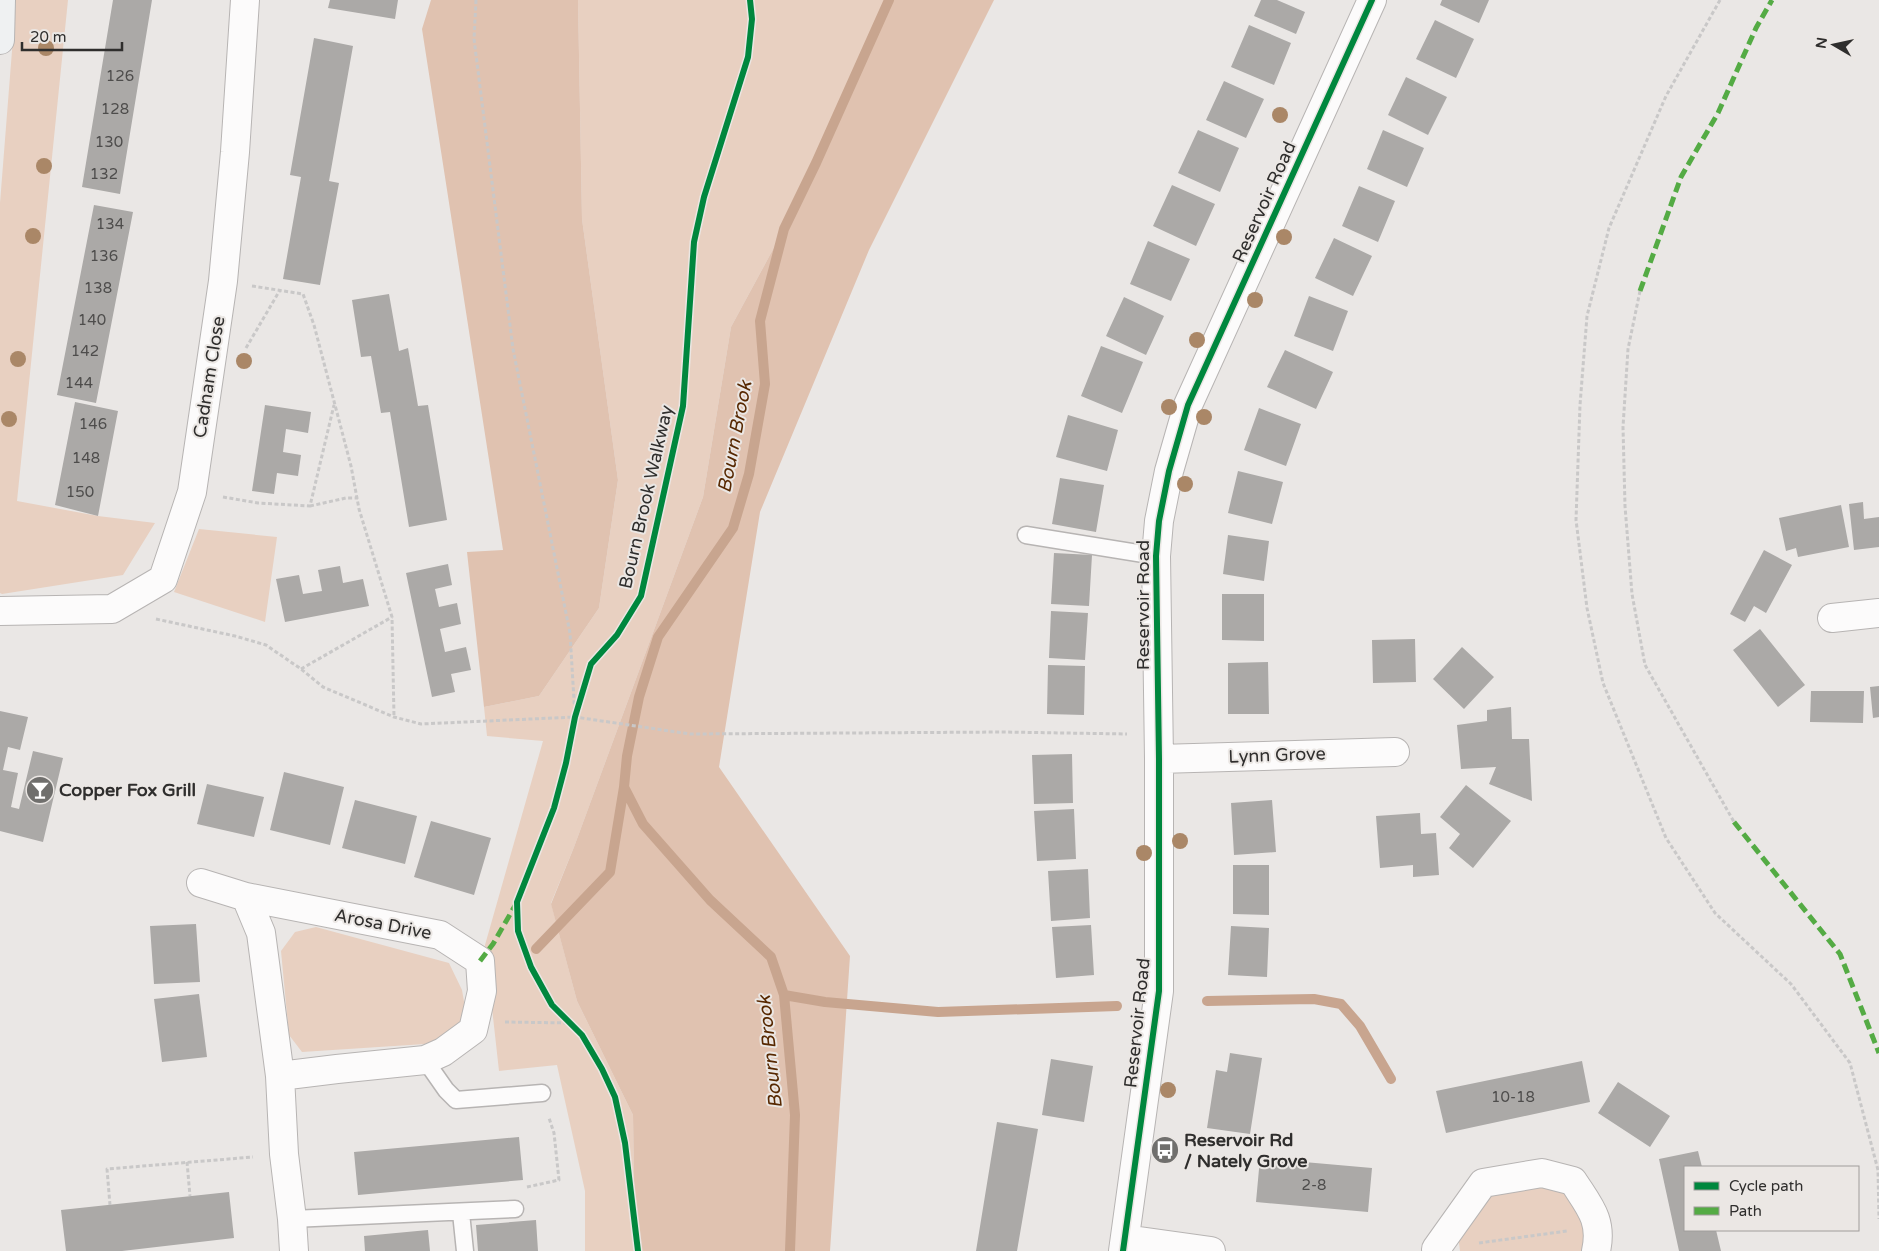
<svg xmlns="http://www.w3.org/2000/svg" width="1879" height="1251" viewBox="0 0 1879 1251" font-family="'Varela Round',sans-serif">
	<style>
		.green { fill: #e8d0c1 }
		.forest { fill: #e0c2b0 }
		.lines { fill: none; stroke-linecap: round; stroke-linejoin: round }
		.stream { stroke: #c8a58f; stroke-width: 10 }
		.building { fill: #aba9a7 }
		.lane-casing { stroke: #b7b4b3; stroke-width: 19 }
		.street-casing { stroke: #b7b4b3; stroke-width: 30 }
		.secondary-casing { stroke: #b7b4b3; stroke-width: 30 }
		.path { stroke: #c9c8c8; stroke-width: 3; stroke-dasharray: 4 2.5; stroke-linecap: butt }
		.lane { stroke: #fcfbfb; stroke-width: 16 }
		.street { stroke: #fcfbfb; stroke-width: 28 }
		.secondary { stroke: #eff1f2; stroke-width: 28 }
		.quiet { stroke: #54ab44; stroke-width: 5; stroke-dasharray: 10 5; stroke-linecap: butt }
		.cycleway-casing { stroke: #ebe7e4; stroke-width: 9 }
		.cycleway { stroke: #00873e; stroke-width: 6 }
		.tree { fill: #aa8767 }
		.labels { text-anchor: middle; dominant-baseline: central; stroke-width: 4; stroke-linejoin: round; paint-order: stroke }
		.number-label { font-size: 15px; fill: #4e4d4c }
		.street-label { font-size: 18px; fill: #2f2e2d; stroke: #ebe7e4 }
		.poi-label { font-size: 18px; font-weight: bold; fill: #2f2e2d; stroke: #ebe7e4; text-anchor: start }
		.water-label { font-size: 19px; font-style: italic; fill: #572801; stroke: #ebe7e4 }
	</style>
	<rect width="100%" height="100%" fill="#eae7e5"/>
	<path class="green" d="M16,0H68L17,501L98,516L155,523L123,575L2,594L0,593V203Z
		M578,0H888L883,14L816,163L784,229L731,327L703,497L574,847L551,903L577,1001L633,1115L635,1251H585V1191L557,1065L499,1071L485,945L543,741L487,736L484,707L539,696L599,608L618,480L582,219Z
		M199,529L277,537L265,622L174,592Z
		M316,927L449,963L462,990L466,1013L453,1034L425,1044L302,1052L289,1035L281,951L295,932Z
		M1540,1184L1567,1192L1584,1218V1251H1460L1458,1235L1489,1194Z"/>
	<path class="forest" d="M431,0H578L582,219L618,480L599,608L539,696L484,707L467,552L503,550L422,29Z
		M888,0H994L869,250L760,512L719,767L850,956L830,1251H635L633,1115L577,1001L551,904L574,847L703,497L731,327L784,229L816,163L883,14Z"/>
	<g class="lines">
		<path class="stream" d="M624,787L643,824L710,900L771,957L784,995L795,1115L790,1251
			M536,949L610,872L624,787L627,756L639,697L658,637L733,528L749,474L765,384L760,321L784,229L816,163L889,0
			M784,995L825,1002L938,1012L1117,1006
			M1207,1001L1314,999L1341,1004L1360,1026L1391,1079"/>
	</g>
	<path class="building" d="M113,0H152L120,194L82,187Z
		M330,0H398L395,19L328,8Z
		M1261,0H1277L1305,12L1296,34L1254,16Z
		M1442,0H1489L1479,23L1440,5Z
		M1435,20L1474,39L1456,78L1416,59Z
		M1249,25L1291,43L1274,85L1231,67Z
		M314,38L353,46L329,181L339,183L320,285L283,279L301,177L290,175Z
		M1406,77L1447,97L1428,135L1388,115Z
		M1224,81L1264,99L1246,138L1206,120Z
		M1198,130L1239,148L1220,192L1178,173Z
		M1383,130L1424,148L1407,187L1367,169Z
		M1172,185L1215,204L1196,246L1153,226Z
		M1359,186L1395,201L1378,242L1342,226Z
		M94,205L133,212L96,403L57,395Z
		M1334,238L1372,256L1353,296L1315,278Z
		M1148,241L1190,259L1171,301L1130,284Z
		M389,294L399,351L408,348L418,406L428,405L447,520L409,527L390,412L381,413L371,356L361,357L352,300Z
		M1309,296L1348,311L1333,351L1294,336Z
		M1124,297L1164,316L1146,355L1106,336Z
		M1101,346L1143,362L1122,413L1081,396Z
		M1285,350L1333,372L1316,409L1267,387Z
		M75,402L118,411L98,516L55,505Z
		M265,405L311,412L308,433L286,429L283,452L301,455L298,476L277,473L274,494L252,491Z
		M1259,408L1301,424L1286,466L1244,450Z
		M1068,415L1118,430L1107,471L1056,457Z
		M1238,471L1283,482L1272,524L1228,513Z
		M1060,478L1104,485L1096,532L1052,524Z
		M1863,502L1864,519L1879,517V547L1854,550L1849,504Z
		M1841,505L1849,547L1798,557L1796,548L1786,551L1779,518Z
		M1228,535L1269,541L1264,581L1223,574Z
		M1764,550L1792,565L1766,613L1754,606L1745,622L1730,614Z
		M1054,553L1092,555L1089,606L1051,604Z
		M448,564L452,585L435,589L439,607L457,603L461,624L440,629L445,652L466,647L471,670L451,674L455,692L432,697L406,573Z
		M340,566L343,583L363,579L369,606L285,622L276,579L299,575L303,594L322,591L318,570Z
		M1222,594H1264V641L1222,640Z
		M1051,611L1088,613L1085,660L1049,658Z
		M1760,629L1805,685L1778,707L1733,650Z
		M1415,639L1416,682L1373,683L1372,640Z
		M1462,647L1494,677L1464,709L1433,679Z
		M1268,662L1269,714H1228V663Z
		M1048,665L1085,666L1084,715L1047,714Z
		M1879,686V717L1873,718L1870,687Z
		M1811,691H1864L1863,723L1810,722Z
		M1511,707L1512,739H1529L1532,801L1489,784L1496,767L1461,769L1457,725L1487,721V710Z
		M0,711L28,717L20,750L8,747L3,770L18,773L11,807L19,809L33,751L63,758L43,842L0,831Z
		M1072,754L1073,803L1034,804L1032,755Z
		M284,772L344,787L330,845L270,830Z
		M207,784L264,797L254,837L197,824Z
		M1466,785L1511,821L1473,868L1449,848L1460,834L1440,817Z
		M355,800L417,816L405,864L342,848Z
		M1272,800L1276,852L1234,855L1231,803Z
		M1074,809L1076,859L1037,861L1034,811Z
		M1420,813L1421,834L1436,833L1439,875L1413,877V865L1380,868L1376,816Z
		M431,821L491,838L474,895L414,877Z
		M1233,865H1269V915L1233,914Z
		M1088,869L1090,918L1051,921L1048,871Z
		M196,924L200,982L154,984L150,926Z
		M1091,925L1094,975L1056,978L1052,927Z
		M1231,926L1269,928L1267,977L1228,975Z
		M199,994L207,1057L162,1062L154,999Z
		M1230,1053L1262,1058L1250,1134L1207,1128L1216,1070L1227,1072Z
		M1051,1059L1093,1066L1084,1122L1042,1115Z
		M1582,1061L1590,1102L1446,1133L1436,1091Z
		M1618,1082L1670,1116L1650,1147L1598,1113Z
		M997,1122L1038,1129L1017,1251H976Z
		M519,1137L523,1180L358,1195L354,1152Z
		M1698,1151L1702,1167H1685V1230H1716L1721,1251H1679L1659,1159Z
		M1260,1158L1372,1168L1368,1212L1256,1202Z
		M229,1192L234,1238L122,1251H66L61,1210Z
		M536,1220L538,1251H478L476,1225Z
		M428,1230L430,1251H365L364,1236Z"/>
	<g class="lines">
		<defs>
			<path id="lane" d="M1026,535L1156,556
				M425,1060L446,1090L456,1100L542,1093
				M461,1213L465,1251
				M292,1219L515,1209"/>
			<path id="street" d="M0,611L112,609L163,579L192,492L223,281L235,152L245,0
				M1832,618L1879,613
				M1159,759L1395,752
				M201,883L246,897L261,933L280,1076L337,1069L425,1060L443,1052L473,1030L482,991L480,961L440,935L246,897
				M280,1076L284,1154L292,1219L294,1251
				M1125,1239L1211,1251
				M1123,1251L1159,991V759L1156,556L1159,521L1169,471L1188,405L1372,0
				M1438,1251L1436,1249L1483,1183L1542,1173L1573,1181C1589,1206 1603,1220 1596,1251"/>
			<path id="secondary" d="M0,40L1,0"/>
		</defs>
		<use href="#lane" class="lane-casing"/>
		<use href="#street" class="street-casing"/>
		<use href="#secondary" class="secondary-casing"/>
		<path class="path" d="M476,0L474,39L513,349L570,633L575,717
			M1720,0L1666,96L1609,228L1587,316L1580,405L1576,520L1587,608L1603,683L1666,838L1715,913L1791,984L1850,1063L1878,1170L1879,1219
			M252,286L303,294L314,325L351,466L359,509L392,617L394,717
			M1640,291L1628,349L1623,427L1625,506L1632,594L1645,665L1734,822
			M246,348L280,290
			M223,497L258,503L310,506L334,405
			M310,506L346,498H358
			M156,619L235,636L266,645L301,669L323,687L394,717L421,724L575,717L690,734L1002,732L1127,734
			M301,669L392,617
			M505,1022L570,1023
			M187,1162L190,1196
			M527,1187L559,1180L554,1133L549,1118
			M110,1205L107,1169L253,1157
			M1479,1243L1567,1231"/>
		<use href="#lane" class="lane"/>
		<use href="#street" class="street"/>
		<use href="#secondary" class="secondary"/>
		<path class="quiet" d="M1640,291L1681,177L1718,113L1756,28L1772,0
			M1734,822L1840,954L1879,1053
			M480,961L493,944L516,904"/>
		<defs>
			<path id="cycleway" d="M638,1251L625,1143L615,1097L602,1069L582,1035L552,1005L531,967L518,931L517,902L554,808L566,763L575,717L591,664L617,635L641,596L683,406L694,242L704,197L748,57L752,19L750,0
				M1123,1251L1159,991V759L1156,556L1159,521L1169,471L1188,405L1372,0"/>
		</defs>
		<use href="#cycleway" class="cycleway-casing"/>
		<use href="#cycleway" class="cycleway"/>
	</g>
	<g class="tree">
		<circle cx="46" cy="48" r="8"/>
		<circle cx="1280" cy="115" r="8"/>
		<circle cx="44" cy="166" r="8"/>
		<circle cx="33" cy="236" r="8"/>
		<circle cx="1284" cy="237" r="8"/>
		<circle cx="1255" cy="300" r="8"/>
		<circle cx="1197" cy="340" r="8"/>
		<circle cx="18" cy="359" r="8"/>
		<circle cx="244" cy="361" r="8"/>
		<circle cx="1169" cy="407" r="8"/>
		<circle cx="1204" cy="417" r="8"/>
		<circle cx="9" cy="419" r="8"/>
		<circle cx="1185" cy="484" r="8"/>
		<circle cx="1180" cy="841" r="8"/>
		<circle cx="1144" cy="853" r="8"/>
		<circle cx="1168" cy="1090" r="8"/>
	</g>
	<defs>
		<symbol id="bar-disc" viewBox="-11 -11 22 22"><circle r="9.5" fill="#706f6d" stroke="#ebe7e4"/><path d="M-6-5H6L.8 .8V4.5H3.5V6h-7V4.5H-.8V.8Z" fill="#fff"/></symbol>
		<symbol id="bus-disc" viewBox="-11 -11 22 22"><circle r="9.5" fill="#706f6d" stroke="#ebe7e4"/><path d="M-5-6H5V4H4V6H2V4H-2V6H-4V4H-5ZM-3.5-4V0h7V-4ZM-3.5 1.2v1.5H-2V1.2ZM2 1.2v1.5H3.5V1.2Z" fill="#fff"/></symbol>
	</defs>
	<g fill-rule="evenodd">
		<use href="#bar-disc" x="24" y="774" width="32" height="32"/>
		<use href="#bus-disc" x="1149" y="1134" width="32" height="32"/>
	</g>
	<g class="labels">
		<g class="number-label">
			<text x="120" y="76">126</text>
			<text x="115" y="109">128</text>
			<text x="109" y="142">130</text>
			<text x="104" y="174">132</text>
			<text x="110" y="224">134</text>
			<text x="104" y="256">136</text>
			<text x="98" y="288">138</text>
			<text x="92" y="320">140</text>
			<text x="85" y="351">142</text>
			<text x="79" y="383">144</text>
			<text x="93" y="424">146</text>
			<text x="86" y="458">148</text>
			<text x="80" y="492">150</text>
			<text x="1513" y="1097">10-18</text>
			<text x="1314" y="1185">2-8</text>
		</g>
		<g class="street-label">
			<text transform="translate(1264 202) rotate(-66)">Reservoir Road</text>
			<text transform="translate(209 377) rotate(-81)">Cadnam Close</text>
			<text transform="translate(646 497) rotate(-77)">Bourn Brook Walkway</text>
			<text transform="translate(1143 605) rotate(-90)">Reservoir Road</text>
			<text transform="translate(1277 755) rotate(-2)">Lynn Grove</text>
			<text transform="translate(383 924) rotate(11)">Arosa Drive</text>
			<text transform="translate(1137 1023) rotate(-84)">Reservoir Road</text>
		</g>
		<g class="poi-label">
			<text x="59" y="790">Copper Fox Grill</text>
			<text x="1184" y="1140">Reservoir Rd<tspan x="1184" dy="21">/ Nately Grove</tspan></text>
		</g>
		<g class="water-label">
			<text transform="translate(735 437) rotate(-79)">Bourn Brook</text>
			<text transform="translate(770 1052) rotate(-96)">Bourn Brook</text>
		</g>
	</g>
	<rect x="1684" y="1166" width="175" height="65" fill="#ebe7e4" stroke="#a09d9b"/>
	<rect x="1694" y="1182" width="25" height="8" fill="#00873e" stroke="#a09d9b"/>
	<text x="1729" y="1191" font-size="15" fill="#2f2e2d">Cycle path</text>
	<rect x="1694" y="1207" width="25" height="8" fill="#54ab44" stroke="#a09d9b"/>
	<text x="1729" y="1216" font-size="15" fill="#2f2e2d">Path</text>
	<g transform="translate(1834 45) rotate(279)" stroke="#ebe7e4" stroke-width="4" paint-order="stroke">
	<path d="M0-4L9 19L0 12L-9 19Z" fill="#2f2e2d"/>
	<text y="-8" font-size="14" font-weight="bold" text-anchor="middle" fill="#2f2e2d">N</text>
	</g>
	<path d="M22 42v8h100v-8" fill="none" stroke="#2f2e2d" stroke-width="2.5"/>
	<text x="30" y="42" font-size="15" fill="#2f2e2d" stroke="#ebe7e4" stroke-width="4" paint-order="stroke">20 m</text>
</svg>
